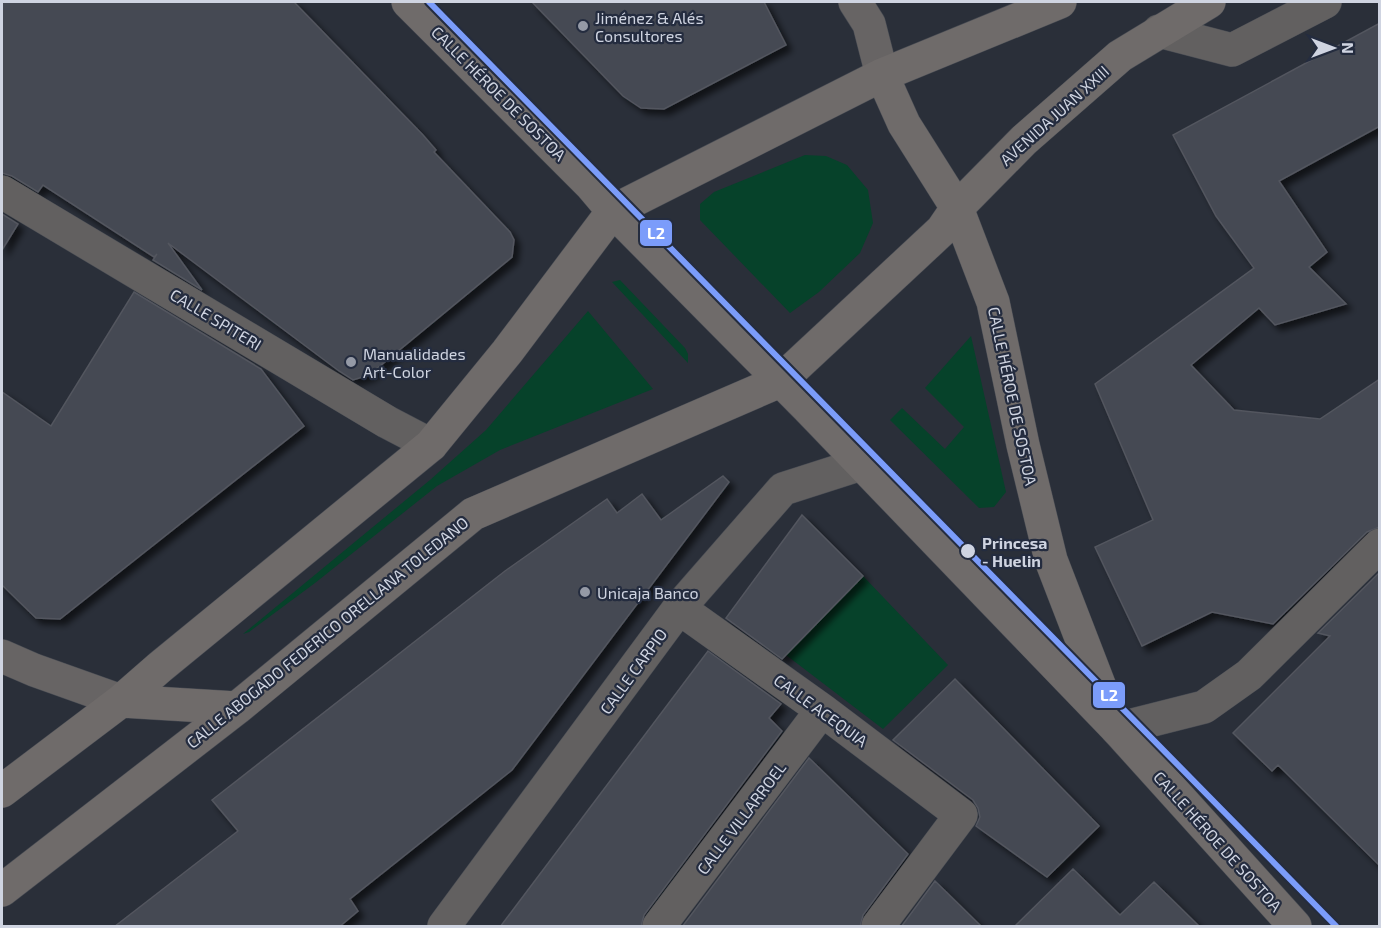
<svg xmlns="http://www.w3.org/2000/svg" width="1381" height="928" viewBox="0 0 1381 928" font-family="'Exo 2',sans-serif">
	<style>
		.green { fill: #06422a }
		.building { fill: #454952; stroke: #53565f; stroke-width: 1.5; filter: url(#shadow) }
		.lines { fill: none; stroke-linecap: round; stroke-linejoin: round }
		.street-casing { stroke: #464a52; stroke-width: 34 }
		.secondary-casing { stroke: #464a52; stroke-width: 34 }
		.primary-casing { stroke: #464a52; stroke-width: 34 }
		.street { stroke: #626060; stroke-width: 33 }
		.secondary { stroke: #676464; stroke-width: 33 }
		.primary { stroke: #6f6b6a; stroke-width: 33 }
		.rail-1-casing { stroke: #242c3f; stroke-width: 10 }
		.rail-1 { stroke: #7b9cfa; stroke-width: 6 }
		.poi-dot { fill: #959aa6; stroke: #242c3f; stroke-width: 2 }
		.stop-dot { fill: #cfd4e1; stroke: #242c3f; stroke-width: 2 }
		.labels { text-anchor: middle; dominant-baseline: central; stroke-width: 4.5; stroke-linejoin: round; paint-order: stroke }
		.poi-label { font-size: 16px; fill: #cfd4e1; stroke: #242c3f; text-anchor: start }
		.street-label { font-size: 16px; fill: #cfd4e1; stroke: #242c3f }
		.stop-label { font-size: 16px; font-weight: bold; fill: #cfd4e1; stroke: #242c3f; text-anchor: start }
		.line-badge { stroke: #242c3f; stroke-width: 2 }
		.badge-label { font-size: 16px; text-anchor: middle; font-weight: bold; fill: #fff }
	</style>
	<defs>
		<filter id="shadow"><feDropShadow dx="5.5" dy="5.5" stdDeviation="3" flood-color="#0009"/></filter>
	</defs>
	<rect width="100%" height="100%" fill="#2a2f39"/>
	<path class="green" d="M805,155L826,156L847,165L868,190L873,223L860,253L819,292L790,313L700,220V204L714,192Z
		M620,280L685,348L688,354V363L612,282Z
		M588,311L653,389L500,450L437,486L315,583L249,632L243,634L430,480L486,430Z
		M971,336L1006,492L994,507L979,508L890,420L902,408L945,449L964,427L925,388Z
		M863,576L948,665L883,729L786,655Z"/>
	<path class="building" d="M2,2H294L423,135L436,150L434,152L510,232L514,240L512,257L369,375L353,380L339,371L168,243L202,290L153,260L157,254L154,257L43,185L38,192L12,176L2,173Z
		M532,2H764L786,45L664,109L641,108L623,96Z
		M1380,23V126L1279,181L1327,252L1309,267L1346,304L1275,325L1259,308L1191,365L1234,410L1320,419L1380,379V527L1367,532L1273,624L1212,612L1142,646L1095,547L1153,520L1095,384L1254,268L1216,216L1173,135Z
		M2,214L18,224L2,250Z
		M134,292L261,369L304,426L60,619L36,618L2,585V392L51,426Z
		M723,476L729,482L512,770L350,899L358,911L339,927H114L238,831L212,800L505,571L607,499L617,513L642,494L661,520Z
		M802,515L863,576L782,659L726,618Z
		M1380,572V866L1278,765L1272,771L1233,733L1330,636L1318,633Z
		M708,651L781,704L769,718L782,731L644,915L641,927H500Z
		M955,679L1099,826L1047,877L976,826L980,817L978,808L973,800L893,740Z
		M809,758L908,854L863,915L860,927H682Z
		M1073,869L1120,915L1154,882L1200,927H1014Z
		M935,881L982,927H901Z"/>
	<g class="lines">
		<defs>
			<path id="street" d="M1159,31L1232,50L1325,2
				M2,192L387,422L431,445
				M679,608L822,710L961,815L878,926
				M1117,729L1204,707L1249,675L1380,545
				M444,926L679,608L783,489L861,464
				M659,926L822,710"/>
			<path id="secondary" d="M855,2L869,24L882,75
				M2,656L34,670L121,701"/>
			<path id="primary" d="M408,2L591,185L613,211L807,407L1117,729L1295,926
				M882,75L904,124L957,208L993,302L1023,445L1051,560L1110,713
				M121,701L237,708
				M2,791L121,701L160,667L431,445L507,352L613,211L882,75L1060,2
				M2,890L237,708L473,514L780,381L942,230L957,208L1024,140L1120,56L1209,2"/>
		</defs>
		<use href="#street" class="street-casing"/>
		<use href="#secondary" class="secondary-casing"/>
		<use href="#primary" class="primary-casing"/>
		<use href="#street" class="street"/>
		<use href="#secondary" class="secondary"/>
		<use href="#primary" class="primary"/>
		<defs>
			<path id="rail-1" d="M429,2L1336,926"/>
		</defs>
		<use href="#rail-1" class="rail-1-casing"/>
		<use href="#rail-1" class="rail-1"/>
	</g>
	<g class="poi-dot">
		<circle cx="583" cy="26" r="6"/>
		<circle cx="351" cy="362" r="6"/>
		<circle cx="585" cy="592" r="6"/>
	</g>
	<circle class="stop-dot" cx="968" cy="551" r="8"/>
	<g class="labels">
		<g class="poi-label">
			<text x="595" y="17">Jiménez &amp; Alés<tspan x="595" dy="18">Consultores</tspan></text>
			<text x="363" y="353">Manualidades<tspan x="363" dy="18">Art-Color</tspan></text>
			<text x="597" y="592">Unicaja Banco</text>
		</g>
		<g class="street-label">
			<text transform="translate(499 93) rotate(45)">CALLE HÉROE DE SOSTOA</text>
			<text transform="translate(1054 115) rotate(-42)">AVENIDA JUAN XXIII</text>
			<text transform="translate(216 319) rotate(31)">CALLE SPITERI</text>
			<text transform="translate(1013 396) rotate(78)">CALLE HÉROE DE SOSTOA</text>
			<text transform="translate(327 632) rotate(-39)">CALLE ABOGADO FEDERICO ORELLANA TOLEDANO</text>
			<text transform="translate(633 671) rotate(-54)">CALLE CARPIO</text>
			<text transform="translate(821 710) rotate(36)">CALLE ACEQUIA</text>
			<text transform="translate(741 818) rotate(-53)">CALLE VILLARROEL</text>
			<text transform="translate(1218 841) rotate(48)">CALLE HÉROE DE SOSTOA</text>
		</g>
		<g class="stop-label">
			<text x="982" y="542">Princesa<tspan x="982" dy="18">- Huelin</tspan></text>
		</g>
	</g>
	<g class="line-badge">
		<rect x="639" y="219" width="34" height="28" rx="6" fill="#7b9cfa"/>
		<rect x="1092" y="681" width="34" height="28" rx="6" fill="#7b9cfa"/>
	</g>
	<g class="badge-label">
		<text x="656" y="239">L2</text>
		<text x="1109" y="701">L2</text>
	</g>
	<rect width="1381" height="928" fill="none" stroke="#cfd4e1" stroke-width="6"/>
	<g transform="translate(1333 48) rotate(90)" stroke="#242c3f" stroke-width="4.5" paint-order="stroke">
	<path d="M0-4.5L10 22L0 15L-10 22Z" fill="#cfd4e1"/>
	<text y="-9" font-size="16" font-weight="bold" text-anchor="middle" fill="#cfd4e1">N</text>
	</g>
</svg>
